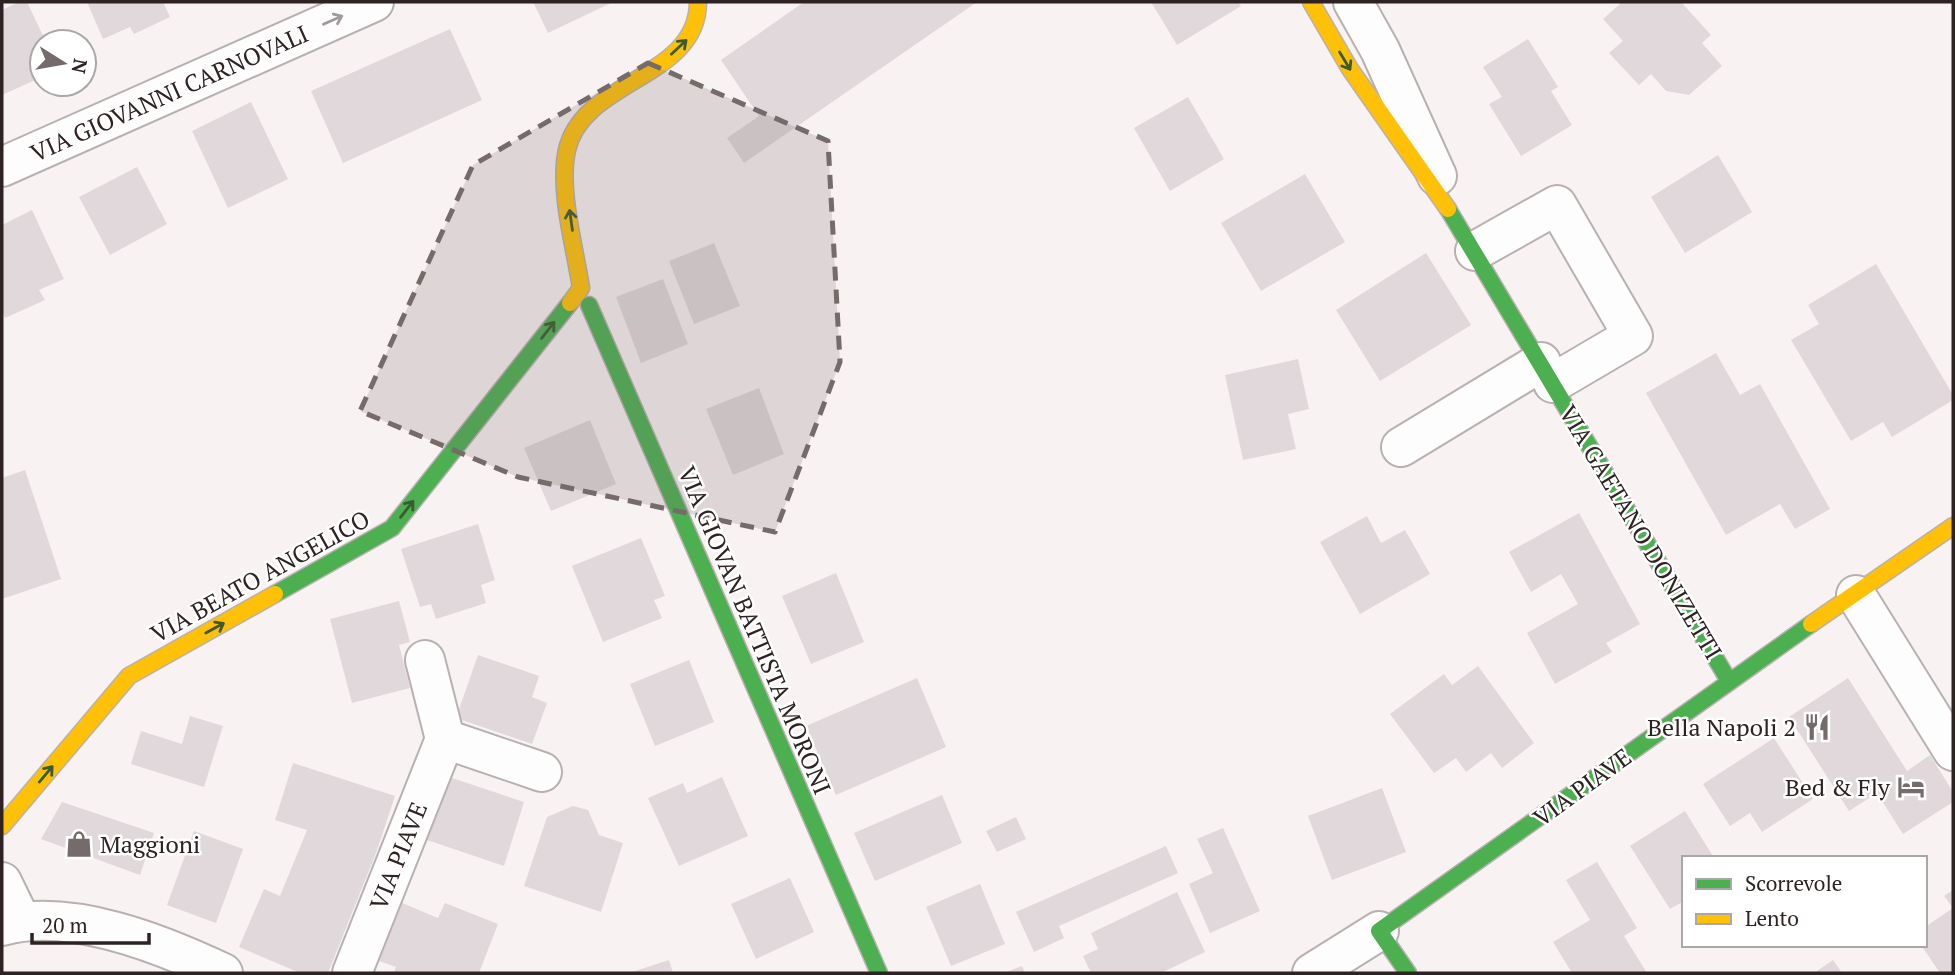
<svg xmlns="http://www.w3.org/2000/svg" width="1955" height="975" viewBox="0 0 1955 975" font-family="'PT Serif',serif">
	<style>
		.building { fill: #e0d8da }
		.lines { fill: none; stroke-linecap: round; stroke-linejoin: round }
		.street-casing { stroke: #b9b0b0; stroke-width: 42 }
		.fast-casing { stroke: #b9b0b0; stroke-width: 19 }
		.slow-casing { stroke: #b9b0b0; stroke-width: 19 }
		.street { stroke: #fefdfd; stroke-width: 38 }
		.fast { stroke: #4caf50; stroke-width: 16 }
		.slow { stroke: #ffc107; stroke-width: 16 }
		.oneway { stroke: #a09b9a }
		.oneway2 { stroke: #3a5b34 }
		.marked { fill: #756b6b; fill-opacity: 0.2; stroke: #756b6b; stroke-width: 5; stroke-dasharray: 14 9; stroke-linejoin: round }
		.labels { text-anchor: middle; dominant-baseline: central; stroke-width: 5; stroke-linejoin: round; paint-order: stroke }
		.street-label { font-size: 24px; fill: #2e2322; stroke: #fff }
		.poi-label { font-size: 24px; fill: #2e2322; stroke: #fff; text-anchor: end }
	</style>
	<rect width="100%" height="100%" fill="#f9f2f2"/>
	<path class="building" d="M19,2H27L46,42H42V77L2,95V10Z
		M87,2H163L170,17L134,34L130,27L103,39Z
		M533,2H613L548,33Z
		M804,2H977L744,163L727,138L759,116L721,60Z
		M1151,2H1238L1241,6L1177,45Z
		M1622,2H1681L1711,35L1702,43L1722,66L1689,95L1666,91L1651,74L1639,85L1609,53L1623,41L1603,19Z
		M450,29L482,100L343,163L311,91Z
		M1528,39L1558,87L1551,91L1572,125L1521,156L1489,104L1502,97L1483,67Z
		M1188,97L1224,159L1170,191L1134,128Z
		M251,102L288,179L228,208L192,131Z
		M1718,155L1752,212L1685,253L1651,197Z
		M137,167L167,224L110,255L79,197Z
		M1305,174L1345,242L1261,291L1221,223Z
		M32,210L64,279L39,290L45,300L5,318L2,311V225Z
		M714,243L740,306L694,324L669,261Z
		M1426,253L1471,325L1380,381L1336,310Z
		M1876,264L1953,395V400L1892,437L1883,422L1851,441L1791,340L1819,324L1808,305Z
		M663,279L688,344L641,363L616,297Z
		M1716,353L1740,395L1760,384L1830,509L1795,529L1780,504L1726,535L1646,393Z
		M1298,359L1309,409L1288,414L1296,449L1243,460L1225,375Z
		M759,388L784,454L733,475L706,409Z
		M590,420L616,484L551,511L524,448Z
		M25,470L61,579L2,599V478Z
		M1579,513L1640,624L1606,643L1612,652L1555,684L1527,633L1578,604L1561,574L1531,592L1509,552Z
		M1367,516L1381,543L1405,530L1430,574L1360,614L1320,542Z
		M478,524L495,580L481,585L486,603L436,619L431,604L420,607L401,549Z
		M641,538L665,596L654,600L662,618L603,642L572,566Z
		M836,573L864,642L811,664L782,596Z
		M399,601L410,642L399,645L410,688L352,703L330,619Z
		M478,655L539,676L532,697L547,703L532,744L456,718Z
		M689,660L714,722L655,746L630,684Z
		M1478,666L1534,743L1502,768L1491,753L1466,772L1456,758L1434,773L1390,714L1444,674L1452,685Z
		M917,678L946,747L836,795L806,726Z
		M1848,678L1907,771L1930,755L1953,792V802L1903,834L1877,793L1849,811L1789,717Z
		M190,716L223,726L204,787L131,764L141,731L182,744Z
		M1774,738L1813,799L1762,832L1750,813L1730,826L1703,784Z
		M293,763L395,796L376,853L328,973H300L239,947L264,889L280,896L307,830L275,820Z
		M449,777L524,802L504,866L427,840Z
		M722,777L748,836L679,866L648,798L683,783L687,793Z
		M1382,788L1406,852L1332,880L1308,816Z
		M942,795L962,843L875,881L854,833Z
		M62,802L154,833L140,875L41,839Z
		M573,806L588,810L599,835L623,843L601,912L524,886L547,817Z
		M1685,811L1714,858H1684V901L1670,909L1630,846Z
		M1016,817L1026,839L997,852L986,831Z
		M1223,828L1260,911L1210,933L1189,884L1213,873L1197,839Z
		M194,831L243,849L216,923L167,905Z
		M1166,846L1178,873L1059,926L1064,938L1034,952L1016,912Z
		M1597,862L1637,928L1624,936L1647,973H1572L1553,942L1590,920L1566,880Z
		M790,878L814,932L756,959L731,904Z
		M980,884L1005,944L951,966L926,907Z
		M1953,890V973H1940L1921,945H1925V927L1953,908L1944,896Z
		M1177,892L1205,952L1161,973H1091L1083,956L1098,949L1091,933Z
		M402,903L438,918L445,903L498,924L479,973H394L396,967L379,961Z
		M669,960L673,973H629Z
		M1833,960L1842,973H1814Z
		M1022,966L1025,973H1004Z"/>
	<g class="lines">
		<defs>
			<path id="street" d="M1353,2L1380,50L1437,176
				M2,167L374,2
				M1475,251L1557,205L1633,336L1553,383
				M1401,447L1541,362
				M1856,595L1953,751
				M425,660L445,739L542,772
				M2,882L21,921
				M2,926C70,907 162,944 223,973
				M352,973L445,739
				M1312,973L1379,931"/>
			<path id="fast" d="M1448,209L1729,681
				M589,305L879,973
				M275,594L392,528L570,303
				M1408,973L1379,931L1811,624"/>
			<path id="slow" d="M1311,2L1350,69L1448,209
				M570,303L581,288C575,248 558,189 567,150C583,79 698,79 698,2
				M1811,624L1953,526
				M2,826L129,676L275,594"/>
		</defs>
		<use href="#street" class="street-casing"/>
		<use href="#fast" class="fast-casing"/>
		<use href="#slow" class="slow-casing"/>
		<use href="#street" class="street"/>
		<use href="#fast" class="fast"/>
		<use href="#slow" class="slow"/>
	</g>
	<defs><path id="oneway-shaft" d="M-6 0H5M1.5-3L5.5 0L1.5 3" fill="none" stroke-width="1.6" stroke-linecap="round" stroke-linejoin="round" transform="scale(1.75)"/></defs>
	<use class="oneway" href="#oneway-shaft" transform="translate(333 20) rotate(-24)"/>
	<g class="oneway2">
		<use href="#oneway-shaft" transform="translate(679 47) rotate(-43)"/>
		<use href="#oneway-shaft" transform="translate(1345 61) rotate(59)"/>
		<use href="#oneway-shaft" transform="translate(571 220) rotate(-98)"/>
		<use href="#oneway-shaft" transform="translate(548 330) rotate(-52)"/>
		<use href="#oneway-shaft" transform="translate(407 509) rotate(-52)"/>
		<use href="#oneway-shaft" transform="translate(215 628) rotate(-29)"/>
		<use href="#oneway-shaft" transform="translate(46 774) rotate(-50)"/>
	</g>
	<path class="marked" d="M648,63L828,141L840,362L775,532L518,477L360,411L473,165Z"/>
	<defs>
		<symbol id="restaurant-bare" viewBox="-9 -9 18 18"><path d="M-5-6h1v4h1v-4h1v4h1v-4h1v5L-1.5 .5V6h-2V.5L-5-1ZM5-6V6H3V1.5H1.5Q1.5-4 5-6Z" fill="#756b6b" stroke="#fff" stroke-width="2.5" paint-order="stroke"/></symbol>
		<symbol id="hotel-bare" viewBox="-9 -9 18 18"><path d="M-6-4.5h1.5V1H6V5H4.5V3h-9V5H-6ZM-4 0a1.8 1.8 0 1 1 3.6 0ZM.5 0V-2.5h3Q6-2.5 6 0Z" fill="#756b6b" stroke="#fff" stroke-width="2.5" paint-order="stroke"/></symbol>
		<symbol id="shop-bare" viewBox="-9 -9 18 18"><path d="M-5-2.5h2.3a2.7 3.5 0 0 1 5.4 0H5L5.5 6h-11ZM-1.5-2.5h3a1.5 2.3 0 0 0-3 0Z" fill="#756b6b" stroke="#fff" stroke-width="2.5" paint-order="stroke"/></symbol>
	</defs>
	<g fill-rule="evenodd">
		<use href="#restaurant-bare" x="1798" y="708" width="38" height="38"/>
		<use href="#hotel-bare" x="1892" y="768" width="38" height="38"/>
		<use href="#shop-bare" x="60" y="825" width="38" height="38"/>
	</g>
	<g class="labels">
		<g class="street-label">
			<text transform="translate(169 93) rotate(-24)">VIA GIOVANNI CARNOVALI</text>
			<text transform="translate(1641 532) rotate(59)">VIA GAETANO DONIZETTI</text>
			<text transform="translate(260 576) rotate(-29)">VIA BEATO ANGELICO</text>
			<text transform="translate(755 630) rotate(67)">VIA GIOVAN BATTISTA MORONI</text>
			<text transform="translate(1582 787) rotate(-36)">VIA PIAVE</text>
			<text transform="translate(398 856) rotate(-68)">VIA PIAVE</text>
		</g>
		<g class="poi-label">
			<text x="1796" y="727">Bella Napoli 2</text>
			<text x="1890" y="787">Bed &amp; Fly</text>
			<text x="100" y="844" text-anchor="start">Maggioni</text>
		</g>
	</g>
	<rect width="1955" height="975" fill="none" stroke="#2e2322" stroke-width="7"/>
	<rect x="1682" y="856" width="245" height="91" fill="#ffffff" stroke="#aba7a7" stroke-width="2"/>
	<rect x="1696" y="879" width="35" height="10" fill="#4caf50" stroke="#aba7a7" stroke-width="2"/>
	<text x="1745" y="891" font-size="21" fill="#2e2322">Scorrevole</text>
	<rect x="1696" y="914" width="35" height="10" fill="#ffc107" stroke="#aba7a7" stroke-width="2"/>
	<text x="1745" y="926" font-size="21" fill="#2e2322">Lento</text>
	<g transform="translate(63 63) rotate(101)"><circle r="33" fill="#ffffff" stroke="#aba7a7" stroke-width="2"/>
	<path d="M0-5L12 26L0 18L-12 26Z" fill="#756b6b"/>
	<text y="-10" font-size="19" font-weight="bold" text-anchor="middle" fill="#2e2322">N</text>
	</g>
	<path d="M32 933v10h117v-10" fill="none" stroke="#2e2322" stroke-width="3.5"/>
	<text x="42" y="933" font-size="21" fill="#2e2322" stroke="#ffffff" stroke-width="5" paint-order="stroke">20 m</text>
</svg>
